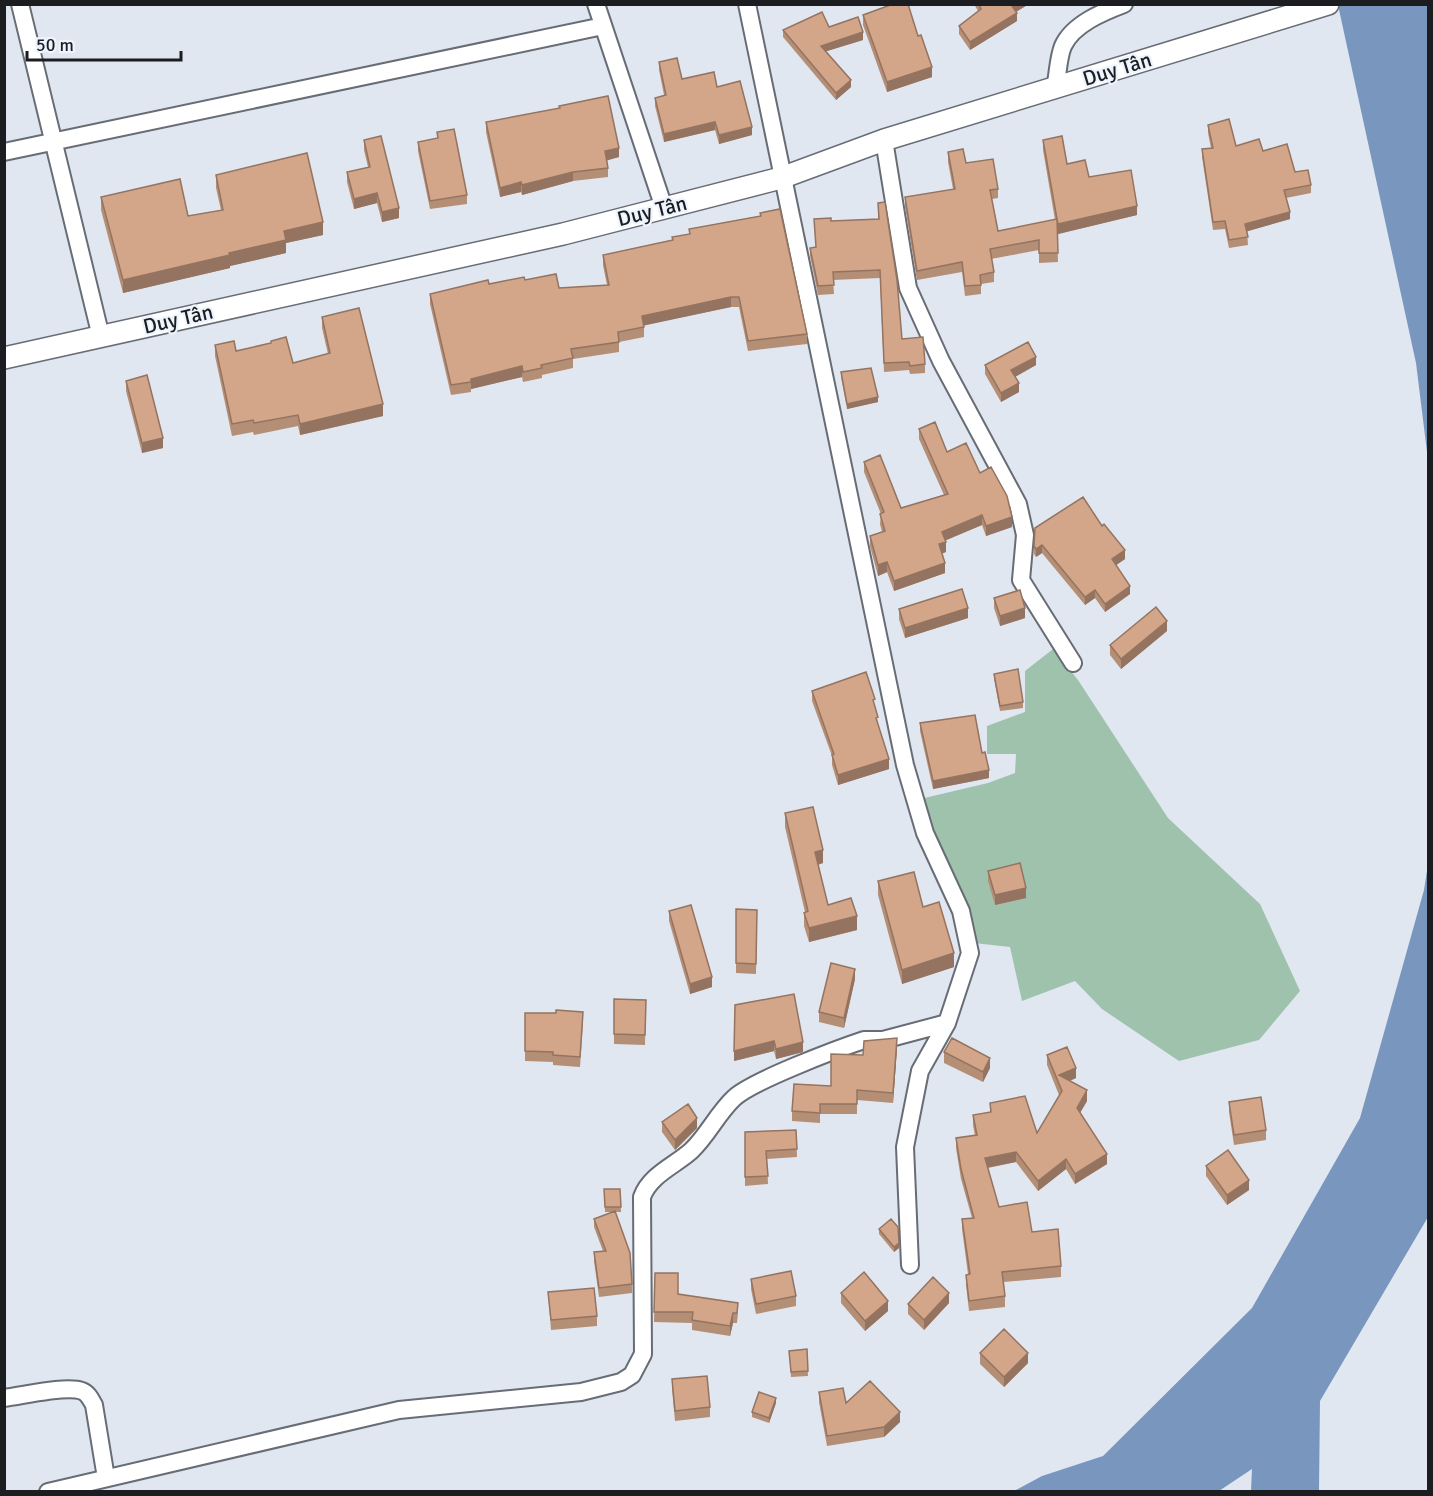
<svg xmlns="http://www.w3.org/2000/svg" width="1433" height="1496" viewBox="0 0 1433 1496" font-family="Signika,sans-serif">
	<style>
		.green { fill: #9fc2ad }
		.water { fill: #7997be }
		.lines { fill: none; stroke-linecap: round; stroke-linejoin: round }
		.minor-casing { stroke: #676c75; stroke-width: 20 }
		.tertiary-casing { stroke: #676c75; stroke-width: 24 }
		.minor { stroke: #fff; stroke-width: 16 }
		.tertiary { stroke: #fff; stroke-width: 21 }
		.wall { fill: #b58e76 }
		.shaded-wall { fill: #947460 }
		.building { fill: #d3a589; stroke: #947460; stroke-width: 1.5 }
		.labels { text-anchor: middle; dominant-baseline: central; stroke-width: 4.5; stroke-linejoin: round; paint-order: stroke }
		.street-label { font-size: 21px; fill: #1b1d20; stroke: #eef4fe }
	</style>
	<rect width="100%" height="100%" fill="#e1e7f1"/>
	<path class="green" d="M1053,649L1078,680L1168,818L1260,904L1300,991L1259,1040L1179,1061L1102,1009L1075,981L1022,1001L1010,947L974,943L916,800L988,783L1015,773L1016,754H987V726L1025,712V671Z"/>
	<path class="water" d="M1338,5H1428V460L1416,363Z
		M1428,864V1217L1320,1401L1319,1491H1251L1252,1469L1219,1491H1014L1042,1476L1103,1456L1252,1308L1360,1118L1424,890Z"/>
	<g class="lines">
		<defs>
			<path id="minor" d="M20,4L101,337
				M596,4L664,208
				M747,4L905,765L925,833L961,911L970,953L947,1023L920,1071L905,1147L910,1265
				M1055,88C1058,75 1058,58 1063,46C1073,24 1103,12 1124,4
				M884,140L908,288L941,361L1018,504L1025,535L1021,580L1073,663
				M4,152L603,26
				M4,1398C22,1396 66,1385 82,1391C88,1393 91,1400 94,1405L106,1478
				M48,1492L399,1410L581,1392L621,1382L632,1375L643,1354L642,1197C650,1175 674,1166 691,1151C708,1135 717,1114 734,1098C752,1081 837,1049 864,1040H883L947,1023"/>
			<path id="tertiary" d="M4,358L563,234L781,178L884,140L1328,4"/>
		</defs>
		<use href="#minor" class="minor-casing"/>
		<use href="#tertiary" class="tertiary-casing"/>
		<use href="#minor" class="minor"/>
		<use href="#tertiary" class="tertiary"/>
	</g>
	<path class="wall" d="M974,4H1029L1016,12L1017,21L970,50L959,34V26L978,11Z
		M863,15L932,77L887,92L863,25Z
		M829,27L863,40L826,51L851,87L836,100L783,37V30Z
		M659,62L682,79L717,87L752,135L719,144L715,130L664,142L655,106V98L664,95L659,70Z
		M486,122L619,157L607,160L608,168V177L573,181L522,195L521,192L500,197L486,132Z
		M1208,125L1236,146L1263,151L1295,172L1311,185V193L1286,198L1290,219L1247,231L1248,245L1229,248L1225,229L1213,230L1202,157V149L1211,148L1208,133Z
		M437,132L467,195V204L430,209L418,151V142L437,138Z
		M364,140L399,218L382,222L377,203L354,209L347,182V172L368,167L364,150Z
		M1043,140L1067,164L1089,177L1137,215L1058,234L1057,232L1058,262L1039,263V250L991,259L994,272V282L981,284V294L965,296L962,272L917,280L905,207V197L953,189L948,162V152L966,163L998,189V198L992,199L998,231L1055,220L1043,150Z
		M216,175L323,235L286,243V253L230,266V268L123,293L101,210V197L188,216L221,210L216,188Z
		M878,203L902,339L925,364V373L910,374L909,370L884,372L880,278L833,280L834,294L818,295L810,256V248L816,247L814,219L831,221L878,219Z
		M760,213L807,334V344L748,351L739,307H731L644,325V337L619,342V352L573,359V368L542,375V378L523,382L522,377L471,389V392L451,395L430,304V294L489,284L525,280L559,288L607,285L603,265V255L672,240V237L689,235V229L760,216Z
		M322,317L383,416L300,435L298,426L254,435L253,432L232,436L215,356V345L236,351L271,344V341L293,363L328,354L322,328Z
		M985,365H1036L1015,377L1019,392L1001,402L985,374Z
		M841,372L878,402L847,409L841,377Z
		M126,381L163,448L142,453L126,391Z
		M919,429L947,452L980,473L1012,527L986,536L982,525L945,540L946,552L942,553L945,573L894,591L887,572L878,576L870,546V536L882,532L880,524L881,514L864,472V462L901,508L944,495L919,439Z
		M1102,526L1125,559L1116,565L1130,594L1105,612L1095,598L1085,605L1042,553L1036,557L1034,554V546Z
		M994,598L1025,618L1000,626L994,608Z
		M899,609L968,618L905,638L899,619Z
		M1167,631L1121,669L1110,655V645Z
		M994,674L1023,702V708L1000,711L994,679Z
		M812,691L875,709L878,724L889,769L838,785L832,765V756L812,701Z
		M920,723L989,778L933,789L920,731Z
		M785,813L823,863L818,865L828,905L857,930L809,942L804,926V913L805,912L785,827Z
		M988,871L1026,898L995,905L988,881Z
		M878,881L923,907L954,967L902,984L878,895Z
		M736,909L757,910L756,974L736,973Z
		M669,911L712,987L690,994L669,921Z
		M855,979L844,1028L819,1022V1012Z
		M614,999L646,1000L645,1045L614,1044Z
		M735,1005L803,1052L776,1059L774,1051L734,1061Z
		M525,1013H556L583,1022L580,1067L553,1065V1062L525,1061Z
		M897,1048L893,1103L857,1100V1114H820V1123L792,1121V1111L831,1086L863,1055Z
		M944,1052L990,1068L983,1082L944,1063Z
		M1047,1055L1076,1078L1070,1081L1087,1101L1080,1113L1107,1164L1075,1184L1066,1169L1038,1191L1016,1162L988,1168L999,1207L1032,1232L1061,1266V1277L1004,1282L1005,1296V1307L969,1311L966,1285V1275L968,1274L962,1229V1219L972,1218L961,1179L956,1148V1138L975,1136L973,1125V1115L990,1112V1103L1037,1133L1059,1095L1047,1065Z
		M1229,1102L1266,1130V1140L1234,1145L1229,1112Z
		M662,1122L697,1128L675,1150L662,1132Z
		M796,1130L797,1157L767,1159L768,1184L745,1186V1132Z
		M1206,1166L1249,1190L1227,1205L1206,1176Z
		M604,1189H620L621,1212H615L632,1284V1293L599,1297L594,1261V1252L603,1251L594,1227V1219L613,1212H605Z
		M879,1229L899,1248L894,1252L879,1234Z
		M655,1273L678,1294L738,1313L737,1323H733L730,1336L692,1330V1323L654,1322Z
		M751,1279L796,1296V1306L756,1314L751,1289Z
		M548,1292L597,1316V1326L551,1330Z
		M841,1293L888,1311L865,1331L841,1303Z
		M949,1303L924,1330L908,1314V1304Z
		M807,1349L808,1376L791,1377L789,1351Z
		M980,1353L1028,1363L1004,1387L980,1364Z
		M672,1379L710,1407V1417L675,1421L672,1389Z
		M819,1392L846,1403L900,1422L884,1437L827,1446L819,1402Z
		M776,1403L769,1423L752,1417V1412Z"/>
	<path class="shaded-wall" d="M1014,4H1029L1012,14V6Z
		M1017,13V21L970,50V42Z
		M863,32V40L821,53V46Z
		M932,67V77L887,92V82Z
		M851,80V87L836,100V93Z
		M715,122V130L664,142V134Z
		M752,127V135L719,144V135Z
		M619,148V157L605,161V151Z
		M573,172V181L522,195V185Z
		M521,182V192L500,197V188Z
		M377,193V203L354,209V199Z
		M1137,206V215L1058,234V224Z
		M399,208V218L382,222V212Z
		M1290,212V219L1245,232V224Z
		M323,222V235L286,243V253L230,266V268L123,293V280L229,253L284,231Z
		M731,297V307L642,326V316Z
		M1036,357V365L1011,379V370Z
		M522,366V377L471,389V379Z
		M1019,383V392L1001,402V393Z
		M878,397V402L847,409V404Z
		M383,404V416L300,435V424Z
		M163,438V448L142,453V443Z
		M982,515V525L942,542V532Z
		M1012,517V527L986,536V526Z
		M946,542V552L939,555V544Z
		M1042,545V553L1036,557V549Z
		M1125,550V559L1112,568V559Z
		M887,562V572L878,576V565Z
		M945,563V573L894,591V581Z
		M1130,586V594L1105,612V604Z
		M1095,590V598L1085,605V597Z
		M968,608V618L905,638V628Z
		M1025,608V618L1000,626V616Z
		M1167,621V631L1121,669V659Z
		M889,759V769L838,785V775Z
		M989,770V778L933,789V781Z
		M823,850V863L815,865V852Z
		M1026,888V898L995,905V895Z
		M857,916V930L809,942V928Z
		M954,953V967L902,984V970Z
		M855,969V979L844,1028V1018Z
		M712,977V987L690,994V984Z
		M897,1038V1048L893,1103V1093Z
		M774,1041V1051L734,1061V1051Z
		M803,1042V1052L776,1059V1049Z
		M990,1058V1068L983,1082V1072Z
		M1076,1068V1078L1059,1085V1075Z
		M1087,1090V1101L1077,1118V1108Z
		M697,1118V1128L675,1150V1140Z
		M1016,1152V1162L985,1168V1158Z
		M1107,1154V1164L1075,1184V1174Z
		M1066,1159V1169L1038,1191V1181Z
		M1249,1180V1190L1227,1205V1195Z
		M899,1243V1248L894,1252V1247Z
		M949,1293V1303L924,1330V1320Z
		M888,1301V1311L865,1331V1321Z
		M733,1313V1323L730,1336V1326Z
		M1028,1353V1363L1004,1387V1377Z
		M776,1398V1403L769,1423V1418Z
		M900,1412V1422L884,1437V1427Z"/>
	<path class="building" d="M893,4H908L918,36L921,35L932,67L887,82L863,15Z
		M979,4H1014L1012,6L1017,13L970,42L959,26L981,9Z
		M822,12L829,27L858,17L863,32L821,46L851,80L836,93L783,30Z
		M677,58L682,79L714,72L717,87L740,81L752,127L719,135L715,122L664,134L655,98L666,95L659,62Z
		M608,96L619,148L605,151L608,168L573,172L522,185L521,182L500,188L486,122L560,108L559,106Z
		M1229,119L1236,146L1259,139L1263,151L1287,144L1295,172L1308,170L1311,185L1284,190L1290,212L1245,224L1248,237L1229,240L1225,221L1213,222L1202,149L1213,148L1208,125Z
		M454,129L467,195L430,201L418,142L438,138L437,132Z
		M381,136L399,208L382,212L377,193L354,199L347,172L370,167L364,140Z
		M1062,136L1067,164L1085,160L1089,177L1131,170L1137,206L1058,224L1057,219L1058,253H1039V240L990,249L994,272L980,275L981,285L965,286L962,262L917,271L905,197L955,189L948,152L963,149L966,163L993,159L998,189L990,190L998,231L1057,219L1043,140Z
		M307,153L323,222L284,231L286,240L229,253L230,255L123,280L101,197L180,179L188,216L223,210L216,175Z
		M885,202L897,280L902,339L923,337L925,364L910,366L909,362L884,363L880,270L833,272L834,285L818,286L810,248L816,247L814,219L831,218V221L879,219L878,203Z
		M780,209L807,334L748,341L739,297H731L642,316L644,327L618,332L619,342L571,349L573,358L541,365L542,368L523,372L522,366L471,379V382L451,385L430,294L488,280L489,284L524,277L525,280L556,274L559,288L609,285L603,255L673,240L672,237L690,234L689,229L761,216L760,213Z
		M359,308L383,404L300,424L298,415L254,423L253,420L232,424L215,345L234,341L236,351L271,343V341L286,337L293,363L330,353L322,317Z
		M1028,342L1036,357L1011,370L1019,383L1001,393L985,365Z
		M871,368L878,397L847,404L841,372Z
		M147,375L163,438L142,443L126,381Z
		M935,422L947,452L966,443L980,473L991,467L1007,496L1012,517L986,526L982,515L942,532L946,542L939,544L945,563L894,581L887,562L878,565L870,536L885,531L880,514L884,512L864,462L880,455L901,508L948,494L919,429Z
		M1083,497L1102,526L1104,524L1125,550L1112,559L1130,586L1105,604L1095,590L1085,597L1042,545L1036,549L1034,546L1035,528Z
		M962,589L968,608L905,628L899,609Z
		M1020,590L1025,608L1000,616L994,598Z
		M1156,607L1167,621L1121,659L1110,645Z
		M1018,669L1023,702L1000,706L994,674Z
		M866,672L875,699L873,700L878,717L876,718L889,759L838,775L832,755L834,754L812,691Z
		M975,715L982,753L985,752L989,770L933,781L920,723Z
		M813,807L823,850L815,852L828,905L851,898L857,916L809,928L804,913L808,911L785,813Z
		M1020,863L1026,888L995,895L988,871Z
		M914,872L923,907L939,902L954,953L902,970L878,881Z
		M691,905L712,977L690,984L669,911Z
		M736,909L757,910L756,964L736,963Z
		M831,963L855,969L844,1018L819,1012Z
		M794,994L803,1042L776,1049L774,1041L734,1051L735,1005Z
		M614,999L646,1000L645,1035L614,1034Z
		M556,1010L583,1012L580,1057L553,1055V1052L525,1051V1013H556Z
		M897,1038L893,1093L857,1090V1104H820V1113L792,1111L794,1084L831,1086V1054L863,1055L864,1041Z
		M952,1038L990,1058L983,1072L944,1052Z
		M1067,1047L1076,1068L1059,1075L1087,1090L1077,1108L1107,1154L1075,1174L1066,1159L1038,1181L1016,1152L985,1158L999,1207L1027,1202L1032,1232L1058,1229L1061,1266L1002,1272L1005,1296L969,1301L966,1275L970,1274L962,1219L974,1218L961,1169L956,1138L977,1135L973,1115L991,1112L990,1103L1025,1096L1037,1133L1062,1091L1047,1055Z
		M1261,1097L1266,1130L1234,1135L1229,1102Z
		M688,1104L697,1118L675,1140L662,1122Z
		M796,1130L797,1149L766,1151L768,1176L745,1177V1132Z
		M1228,1150L1249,1180L1227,1195L1206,1166Z
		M604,1189H620L621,1207H605Z
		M615,1211L630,1253L632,1284L599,1288L594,1252L606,1251L594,1219Z
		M891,1219L898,1227L899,1243L894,1247L879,1229Z
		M791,1271L796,1296L756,1304L751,1279Z
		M864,1272L888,1301L865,1321L841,1293Z
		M655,1273H678V1294L738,1303L737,1313H733L730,1326L692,1320L693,1312H654Z
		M933,1277L949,1293L924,1320L908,1304Z
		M594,1288L597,1316L551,1320L548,1292Z
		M1004,1329L1028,1353L1004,1377L980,1353Z
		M807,1349L808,1371L791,1372L789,1351Z
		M707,1376L710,1407L675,1411L672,1379Z
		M870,1381L900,1412L884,1427L827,1436L819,1392L843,1388L846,1403Z
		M759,1392L776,1398L769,1418L752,1412Z"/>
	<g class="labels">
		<g class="street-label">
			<text transform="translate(1117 69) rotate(-17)">Duy Tân</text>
			<text transform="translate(652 211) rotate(-14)">Duy Tân</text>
			<text transform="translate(178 319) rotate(-13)">Duy Tân</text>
		</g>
	</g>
	<rect width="1433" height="1496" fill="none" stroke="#1b1d20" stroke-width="12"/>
	<path d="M27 51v9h154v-9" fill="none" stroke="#1b1d20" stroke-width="3"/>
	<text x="36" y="51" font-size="18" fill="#1b1d20" stroke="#eef4fe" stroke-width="4.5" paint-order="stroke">50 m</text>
</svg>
